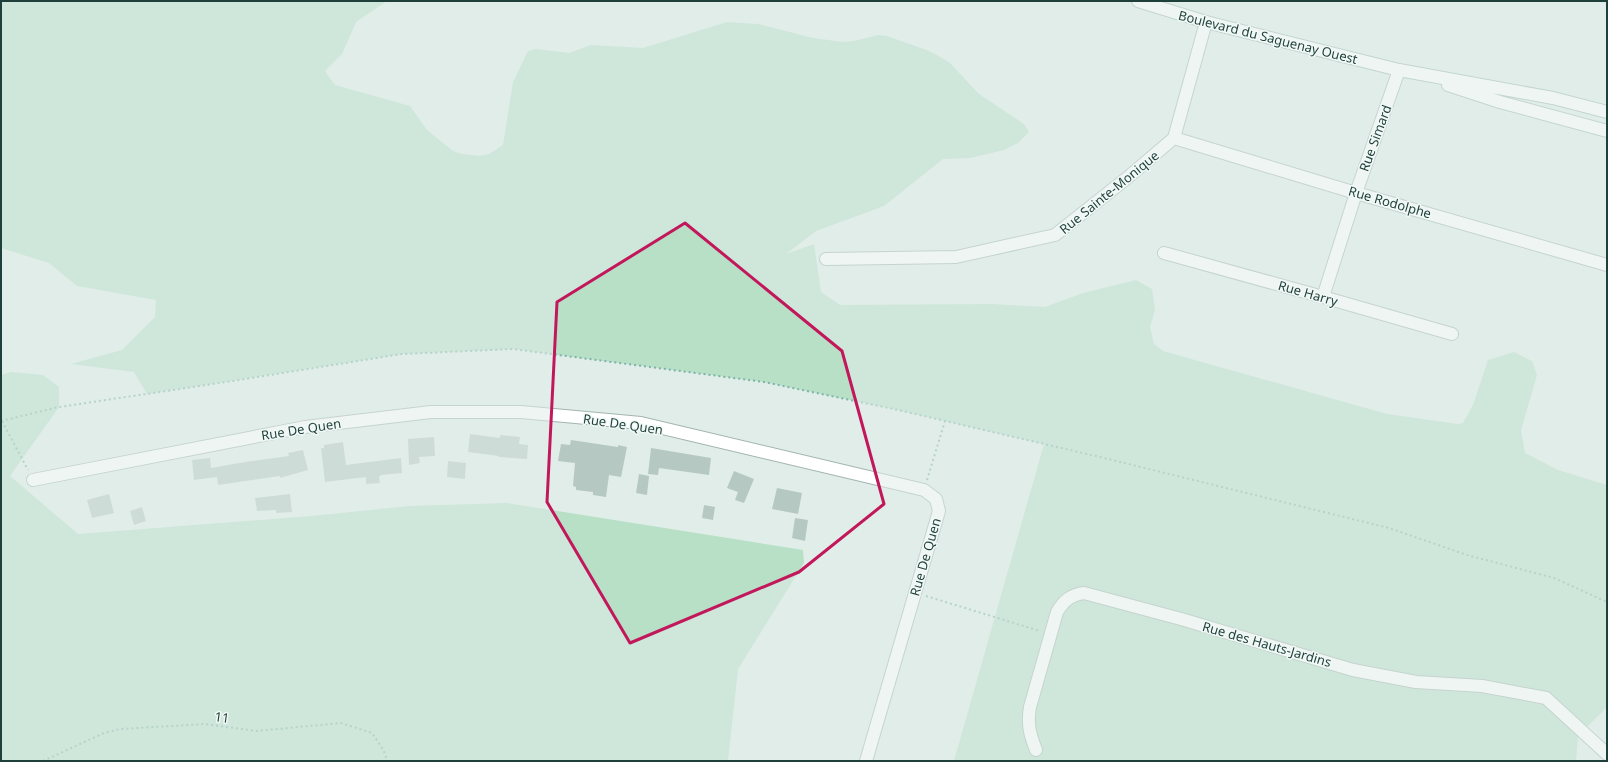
<svg xmlns="http://www.w3.org/2000/svg" width="1608" height="762" viewBox="0 0 1608 762" font-family="'Noto Sans',sans-serif">
	<style>
		.green { fill: #b7e0c7 }
		.building { fill: #b6c8c2 }
		.lines { fill: none; stroke-linecap: round; stroke-linejoin: round }
		.minor-casing { stroke: #a3b5b1; stroke-width: 14 }
		.secondary-casing { stroke: #9ebab3; stroke-width: 14 }
		.path { stroke: #7eb3a8; stroke-width: 2; stroke-dasharray: 2 3; stroke-linecap: butt }
		.minor { stroke: #fff; stroke-width: 12 }
		.secondary { stroke: #fff; stroke-width: 12 }
		.marked { fill: none; stroke: #c2185b; stroke-width: 3; stroke-linejoin: round }
		.labels { text-anchor: middle; dominant-baseline: central; stroke-width: 3; stroke-linejoin: round; paint-order: stroke }
		.street-label { font-size: 13px; fill: #1f3f3a; stroke: #f1f9f6 }
	</style>
	<rect width="100%" height="100%" fill="#e1ede9"/>
	<path class="green" d="M1,1H387L356,22L342,54L325,71L335,85L410,106L427,130L453,151L462,154L480,156L489,154L503,145L513,82L528,51L536,49L569,53L591,45L643,48L727,22L758,24L813,38L843,42L854,41L878,35L887,36L929,51L944,59L951,64L979,94L1024,124L1029,132L1018,143L1004,150L970,158L943,159L884,206L816,231L786,254L814,244L821,292L840,305L992,304L1045,307L1083,293L1136,280L1152,289L1155,310L1150,327L1154,344L1163,351L1387,414L1458,424L1463,423L1473,405L1488,360L1514,352L1532,361L1537,375L1521,430L1525,453L1558,470L1607,485V707L1578,736L1576,761H954L1044,444L898,410L764,382L513,349L402,354L147,394L134,372L71,364L122,350L155,317L156,300L77,286L49,263L1,248Z
		M11,372L43,375L59,387V407L10,476L78,534L312,516L409,506L507,503L803,550L804,563L738,669L728,761H1V375Z"/>
	<path class="building" d="M470,434L500,438V435L520,437L519,444L528,445L527,459L498,457L499,456L468,452Z
		M434,437L435,456L419,457L420,463L409,465L408,439Z
		M571,440L618,447V445L627,447L621,477L609,475L606,497L593,495V492L576,490V487L573,486L575,463L558,461L561,444L570,445Z
		M343,442L346,465L401,458L402,473L381,475L379,477L380,483L366,484V477L325,482L321,448H324V445Z
		M651,448L711,458L709,475L659,468L658,475L648,474Z
		M303,450L308,470L280,478V476L218,485L217,477L194,480L192,460L210,458L211,468L245,462L289,456L288,453Z
		M448,461L466,463L465,479L447,477Z
		M734,471L754,479L744,503L735,500L738,492L727,488Z
		M639,474L649,476L647,495L636,493Z
		M777,488L802,493L798,514L772,509Z
		M109,494L114,513L92,518L87,500Z
		M290,494L292,512L276,513V510L257,511L255,498Z
		M704,505L715,507L713,520L702,518Z
		M142,507L146,521L134,525L130,511Z
		M795,518L808,520L805,541L792,538Z"/>
	<g class="lines">
		<defs>
			<path id="minor" d="M1174,138L1356,193L1607,265
				M1164,253L1323,297L1452,334
				M826,259L956,257L1055,235L1127,178L1174,138L1206,22
				M1323,297L1356,193L1399,70
				M33,480L305,427L431,412H521L641,423L924,490L936,499L939,511L866,761
				M1036,750C1030,735 1027,724 1030,707L1057,612C1064,600 1071,595 1084,593L1181,619L1353,670L1416,682L1482,686L1546,698L1607,754"/>
			<path id="secondary" d="M1138,1L1206,22L1399,70L1553,98L1607,112
				M1448,85L1500,102L1607,131"/>
		</defs>
		<use href="#minor" class="minor-casing"/>
		<use href="#secondary" class="secondary-casing"/>
		<path class="path" d="M1,421L59,407L220,383L402,354L513,349L764,382L898,410L1100,457L1389,528L1467,555L1554,578L1607,602
			M2,421L28,470
			M927,480L945,421
			M926,596L1040,631
			M43,761L104,733L120,729L205,724L256,731L341,723L372,733L384,751L387,761"/>
		<use href="#minor" class="minor"/>
		<use href="#secondary" class="secondary"/>
	</g>
	<path d="M0 0H1608V762H0ZM685,223L842,351L884,504L799,572L630,643L547,502L557,302Z" fill="#e1ede9" fill-opacity=".55" fill-rule="evenodd"/>
	<path class="marked" d="M685,223L842,351L884,504L799,572L630,643L547,502L557,302Z"/>
	<g class="labels">
		<g class="street-label">
			<text transform="translate(1268 37) rotate(14)">Boulevard du Saguenay Ouest</text>
			<text transform="translate(1375 138) rotate(-70)">Rue Simard</text>
			<text transform="translate(1109 192) rotate(-39)">Rue Sainte-Monique</text>
			<text transform="translate(1390 202) rotate(16)">Rue Rodolphe</text>
			<text transform="translate(1308 293) rotate(16)">Rue Harry</text>
			<text transform="translate(623 424) rotate(8)">Rue De Quen</text>
			<text transform="translate(301 429) rotate(-9)">Rue De Quen</text>
			<text transform="translate(925 557) rotate(-74)">Rue De Quen</text>
			<text transform="translate(1267 644) rotate(16)">Rue des Hauts-Jardins</text>
			<text transform="translate(222 717) rotate(8)">11</text>
		</g>
	</g>
	<rect width="1608" height="762" fill="none" stroke="#1f3f3a" stroke-width="4"/>
</svg>
